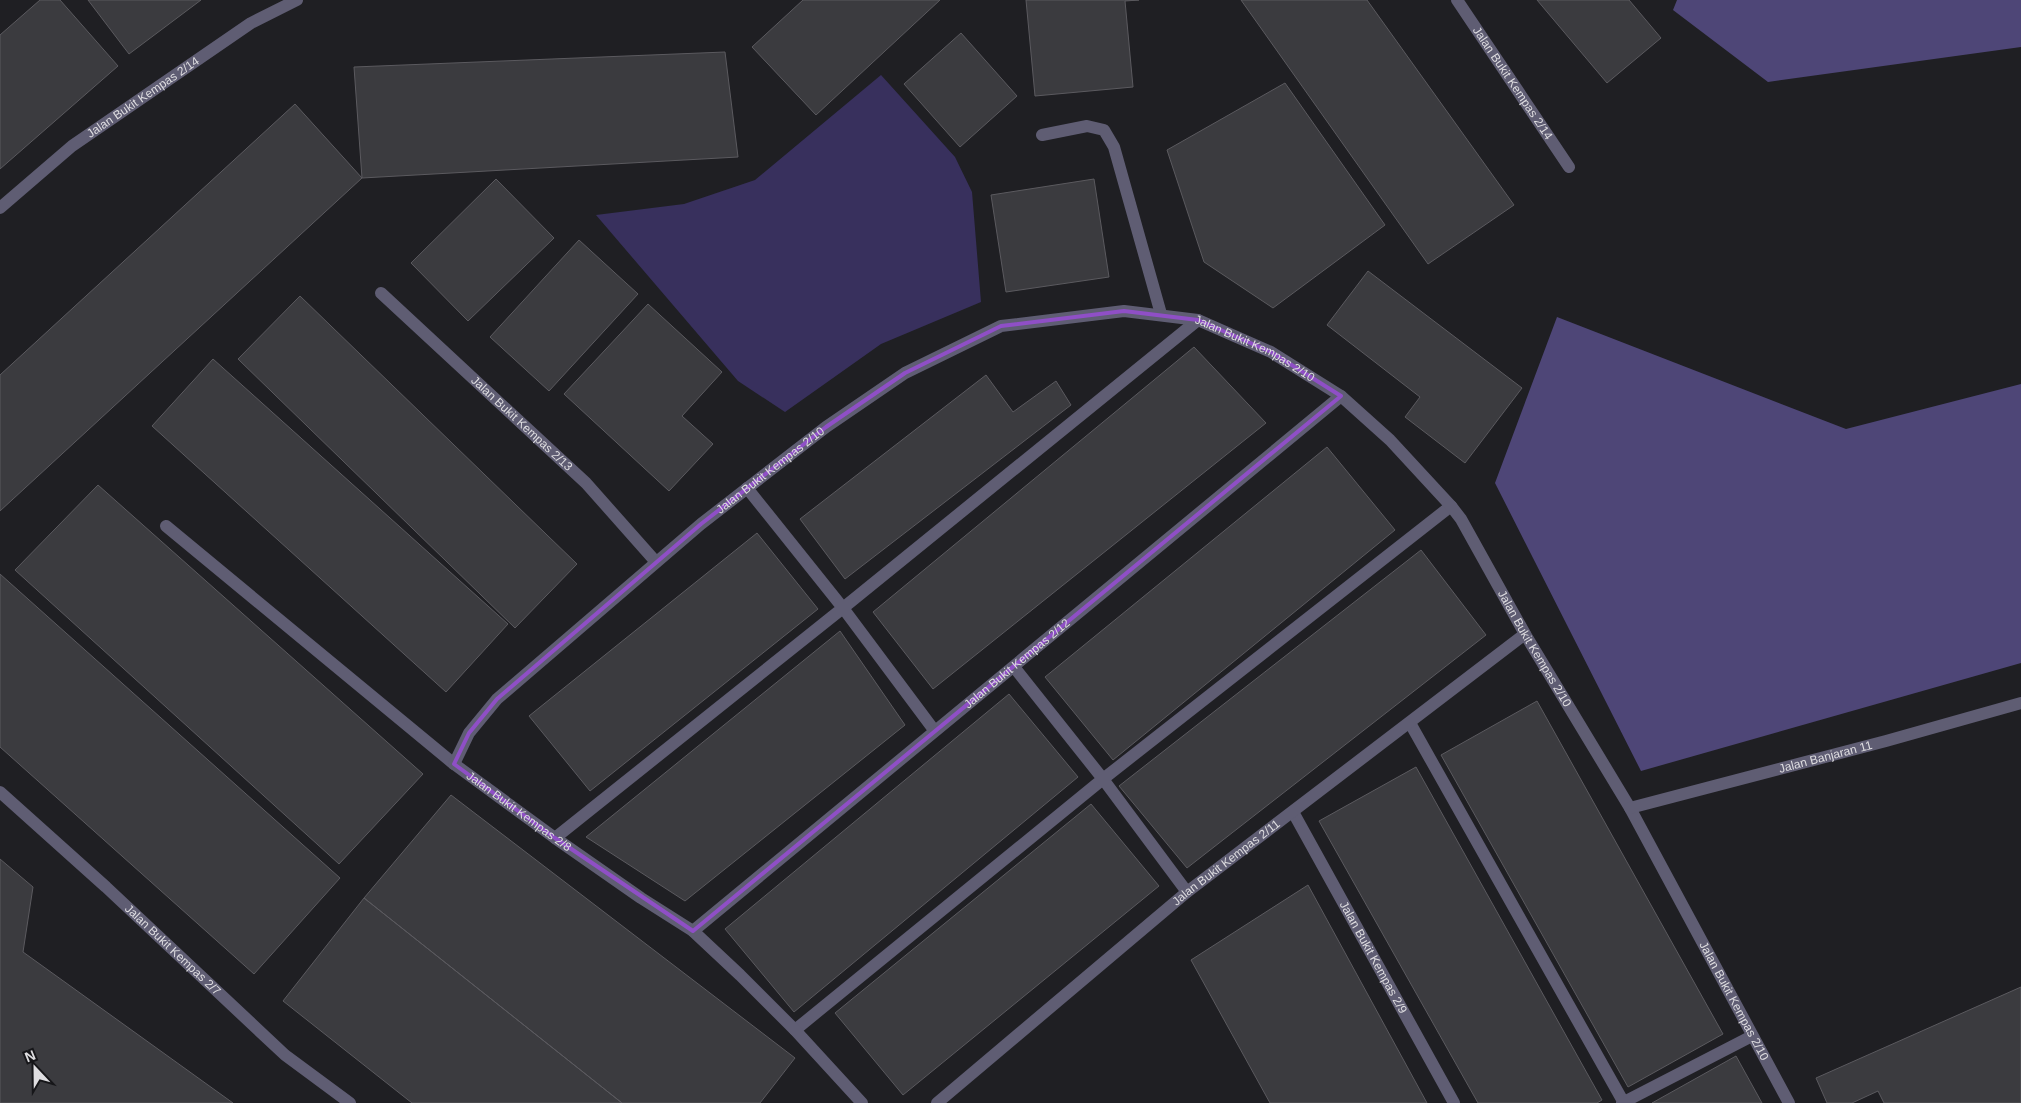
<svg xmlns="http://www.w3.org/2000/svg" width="2021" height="1103" viewBox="0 0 2021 1103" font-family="Arial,sans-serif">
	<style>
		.green { fill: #38305d }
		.forest { fill: #4e4677 }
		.building { fill: #3b3b3f; stroke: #5b5a5f }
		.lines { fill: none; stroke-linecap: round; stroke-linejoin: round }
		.lane { stroke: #5f5d73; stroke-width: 12 }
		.street { stroke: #5f5d73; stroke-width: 12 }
		.marked { fill: none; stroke: #8f4fc6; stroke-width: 4; stroke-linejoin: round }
		.labels { text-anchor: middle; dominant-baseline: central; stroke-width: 4; stroke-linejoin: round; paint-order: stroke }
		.street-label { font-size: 12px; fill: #dedde0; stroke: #161619 }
	</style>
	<rect width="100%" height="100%" fill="#1f1f23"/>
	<path class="green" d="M881,75L955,157L972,192L981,302L881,344L785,412L738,381L596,215L684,204L755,180Z"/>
	<path class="forest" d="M1677,0H2021V47L1768,82L1673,10Z
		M1557,317L1846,429L2021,384V663L1641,771L1495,483Z"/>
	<path class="building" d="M40,0H60L118,66L0,169V35Z
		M88,0H201L129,54Z
		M803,0H940L816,115L752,47Z
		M1026,0H1139L1125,1L1133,87L1035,96Z
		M1241,0H1367L1514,205L1428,264Z
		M1537,0H1629L1661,38L1607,83Z
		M961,33L1017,96L960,147L904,84Z
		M725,52L738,157L362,178L354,67Z
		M1285,83L1385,225L1273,308L1204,262L1167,150Z
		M295,104L362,178L0,511V375Z
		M496,179L554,238L468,321L411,263Z
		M1094,179L1109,277L1006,292L991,195Z
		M579,240L638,294L549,391L490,337Z
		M1368,271L1522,388L1465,463L1405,417L1420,397L1327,325Z
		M300,296L577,564L515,628L238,359Z
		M648,304L722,372L682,416L713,444L669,491L564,394Z
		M1194,347L1266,423L933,689L873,612Z
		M213,359L508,624L446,692L152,426Z
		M986,375L1013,412L1056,381L1071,405L845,579L800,519Z
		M1327,447L1395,530L1113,760L1045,677Z
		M98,485L423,774L339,864L15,570Z
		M757,533L818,609L590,791L529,716Z
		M1421,550L1486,635L1187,868L1119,786Z
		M0,574L340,878L254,974L0,747Z
		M840,631L905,725L685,901L586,837Z
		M1009,694L1078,777L794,1012L725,929Z
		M1537,701L1723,1034L1628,1087L1441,755Z
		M1416,767L1602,1100L1597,1103H1478L1319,821Z
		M451,795L795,1058L760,1103H622L364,898Z
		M1091,804L1159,886L903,1095L835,1013Z
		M0,859L33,887L23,952L233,1103H0Z
		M1308,885L1427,1103H1270L1191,960Z
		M364,898L622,1103H412L283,1001Z
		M2021,987V1103H1884L1878,1091L1852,1103H1827L1816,1078Z
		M1736,1056L1762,1103H1652Z"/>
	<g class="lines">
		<path class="lane" d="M747,488L843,608L934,730
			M1014,667L1103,779L1187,892
			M1410,723L1624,1103
			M555,838L843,608L1198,320
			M795,1030L1103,779L1451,506
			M1622,1103L1752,1036"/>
		<g class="street">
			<path id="s1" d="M1457,0L1569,167"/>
			<path d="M1042,135L1087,126L1104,130L1114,147L1161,314"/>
			<path id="s2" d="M0,208L72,146L251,23L297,0"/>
			<path id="s3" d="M381,293L586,483L656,562"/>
			<path id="s4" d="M166,526L454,764L555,838L641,898L693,931L740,975L795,1030L862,1103"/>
			<path id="s5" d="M454,764L469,733L497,699L701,524L826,427L905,373L1001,326L1124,311L1198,320L1271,352L1341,396L1390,440L1451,506L1461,519L1525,634L1630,808L1789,1103"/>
			<path id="s6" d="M0,792L106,887L285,1055L350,1103"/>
			<path id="s7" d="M1630,808L1886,741L2021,703"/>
			<path id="s8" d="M1293,812L1454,1103"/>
			<path id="s9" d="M693,931L1341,396"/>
			<path id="s10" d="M937,1103L1187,892L1525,634"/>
		</g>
	</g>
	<path class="marked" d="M1124,311L1198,320L1271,352L1341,396L693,931L555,838L454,764L469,733L497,699L701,524L826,427L905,373L1001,326Z"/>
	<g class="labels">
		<g class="street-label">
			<text stroke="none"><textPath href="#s1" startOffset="100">Jalan Bukit Kempas 2/14</textPath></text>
			<text stroke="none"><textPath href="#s2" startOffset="181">Jalan Bukit Kempas 2/14</textPath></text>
			<text stroke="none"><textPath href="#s5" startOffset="970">Jalan Bukit Kempas 2/10</textPath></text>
			<text stroke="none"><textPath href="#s3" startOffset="192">Jalan Bukit Kempas 2/13</textPath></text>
			<text stroke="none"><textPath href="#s5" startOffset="435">Jalan Bukit Kempas 2/10</textPath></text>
			<text stroke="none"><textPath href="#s5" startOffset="1390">Jalan Bukit Kempas 2/10</textPath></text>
			<text stroke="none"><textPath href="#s9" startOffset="420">Jalan Bukit Kempas 2/12</textPath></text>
			<text stroke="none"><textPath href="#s7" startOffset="202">Jalan Banjaran 11</textPath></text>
			<text stroke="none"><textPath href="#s4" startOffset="454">Jalan Bukit Kempas 2/8</textPath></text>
			<text stroke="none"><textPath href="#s10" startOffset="376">Jalan Bukit Kempas 2/11</textPath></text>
			<text stroke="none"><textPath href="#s6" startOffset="234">Jalan Bukit Kempas 2/7</textPath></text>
			<text stroke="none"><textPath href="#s8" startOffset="166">Jalan Bukit Kempas 2/9</textPath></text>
			<text stroke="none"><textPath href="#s5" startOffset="1795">Jalan Bukit Kempas 2/10</textPath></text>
		</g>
	</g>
	<g transform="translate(35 1068) rotate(338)" stroke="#161619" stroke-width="4" paint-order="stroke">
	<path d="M0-4L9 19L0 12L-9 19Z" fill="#dedde0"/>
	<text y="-8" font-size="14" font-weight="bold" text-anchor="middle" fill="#dedde0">N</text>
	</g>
</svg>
